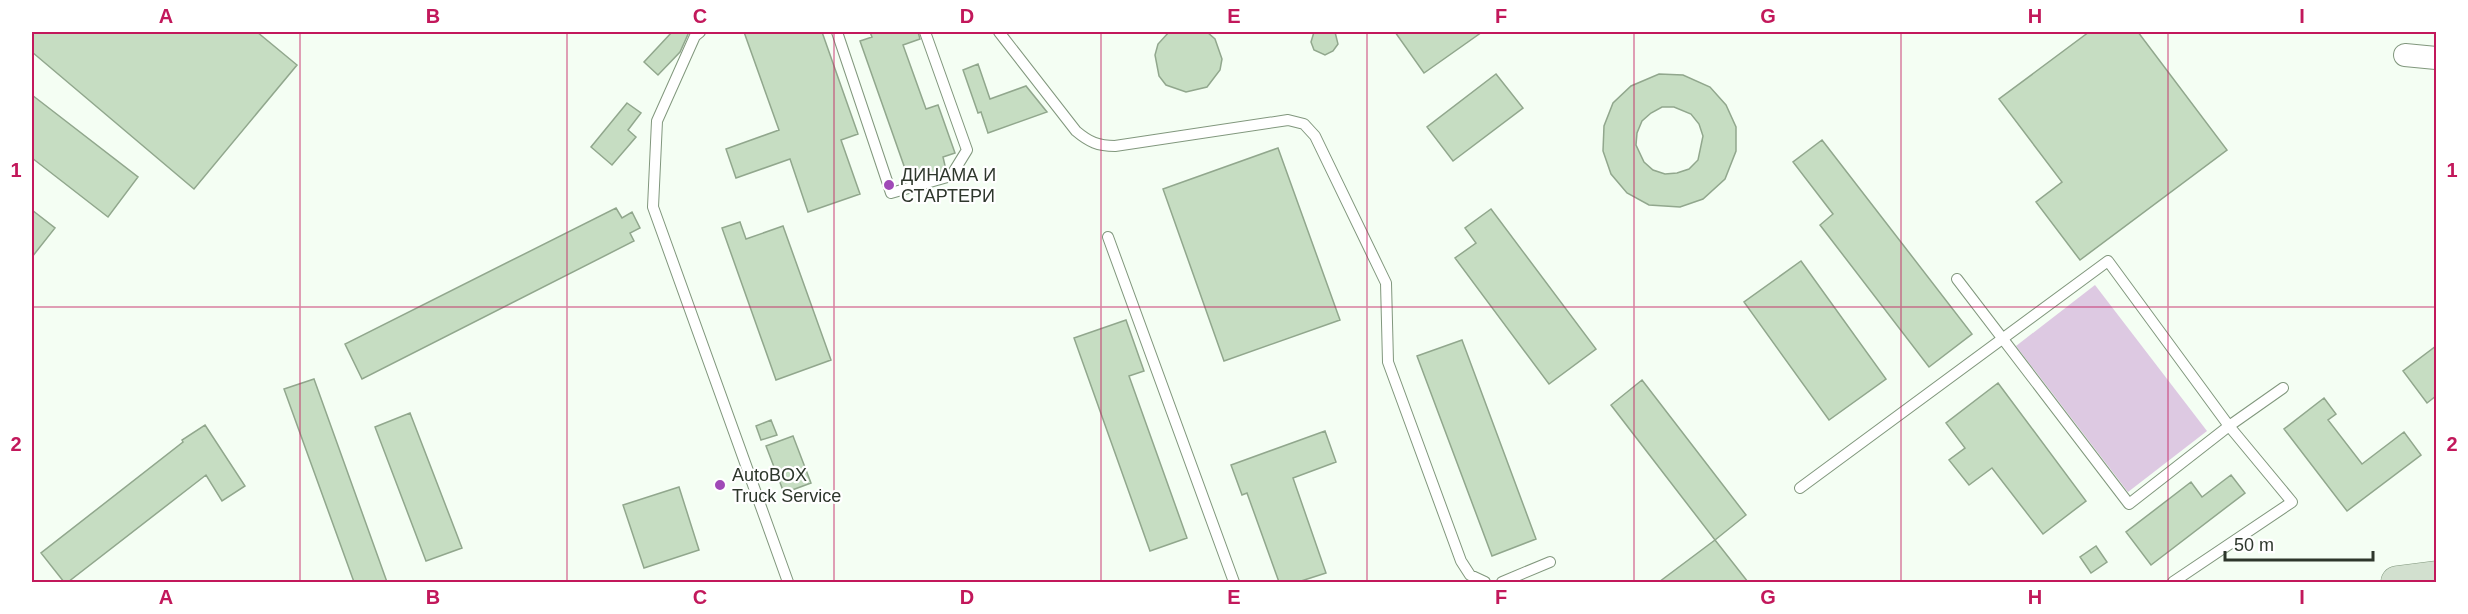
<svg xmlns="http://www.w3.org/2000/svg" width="2468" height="614" viewBox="0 0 2468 614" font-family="Arial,sans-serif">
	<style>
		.green { fill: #ddc9e2 }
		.building { fill: #c6ddc2; stroke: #91a78d; stroke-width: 1.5; fill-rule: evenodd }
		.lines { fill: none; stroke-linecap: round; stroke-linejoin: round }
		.service-casing { stroke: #81977d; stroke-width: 12 }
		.minor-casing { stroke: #81977d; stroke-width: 24 }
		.secondary-casing { stroke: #81977d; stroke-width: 33 }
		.service { stroke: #fff; stroke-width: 10 }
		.minor { stroke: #fff; stroke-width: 22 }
		.secondary { stroke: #d2e0cf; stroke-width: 32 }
		.grid { fill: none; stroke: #c2185b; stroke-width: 1.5; stroke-opacity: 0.55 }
		.poi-dot { fill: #a049b7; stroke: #fff; stroke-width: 2 }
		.labels { text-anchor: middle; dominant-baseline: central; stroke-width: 4.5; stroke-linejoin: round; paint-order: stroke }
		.poi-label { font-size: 18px; fill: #2e372c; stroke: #fff; text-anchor: start }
		.neatline { fill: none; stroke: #c2185b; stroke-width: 2 }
		.grid-label { font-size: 20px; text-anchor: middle; font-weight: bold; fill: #c2185b }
	</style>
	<rect width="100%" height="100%" fill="#f4fef3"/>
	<path class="green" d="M2095,285L2207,431L2128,492L2016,346Z"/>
	<path class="building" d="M32,32H257L297,65L194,189L32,52Z
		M672,32H689L680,52L658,75L644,62Z
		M744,32H822L858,134L841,140L860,194L808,212L790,159L736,178L726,149L779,130Z
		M870,32H918L920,39L903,45L926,109L938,105L955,153L943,157L946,170L909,180L860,41L872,37Z
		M1169,32H1207L1215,39L1222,59L1220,70L1207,87L1186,92L1166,85L1159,76L1155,55L1158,44Z
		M1314,32H1335L1338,44L1333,51L1325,55L1314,50L1311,42Z
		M1395,32H1482L1424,73Z
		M2089,32H2138L2227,150L2080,260L2036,202L2062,182L1999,99Z
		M978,64L990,99L1026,86L1047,112L988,133L981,112L978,113L963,70Z
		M1496,74L1523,108L1453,161L1427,127Z
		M1659,74L1683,75L1710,87L1726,105L1736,127V151L1725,179L1703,199L1680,207L1649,205L1627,193L1611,174L1603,151L1604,126L1613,103L1631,86ZM1662,107H1674L1691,114L1699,124L1703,136L1698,160L1689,169L1677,173L1665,174L1653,170L1644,162L1636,145L1637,133L1642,121L1651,113Z
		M32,95L138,177L108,217L32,158Z
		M627,103L641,113L628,130L636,137L612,165L591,147Z
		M1822,140L1972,334L1929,367L1820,225L1833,214L1793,162Z
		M1278,148L1340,320L1224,361L1163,189Z
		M616,208L622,218L632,212L640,228L630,233L634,241L362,379L345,344Z
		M1491,209L1596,349L1549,384L1455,258L1476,243L1465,228Z
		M32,210L55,228L32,257Z
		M740,222L746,239L783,226L831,360L776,380L722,228Z
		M1801,261L1886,379L1829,420L1744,302Z
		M1126,320L1144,371L1129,376L1187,538L1150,551L1074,338Z
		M1462,340L1536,539L1492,556L1417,356Z
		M2436,346V396L2427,403L2403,371Z
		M314,379L387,582H354L284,389Z
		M1642,380L1746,515L1715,540L1611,405Z
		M1998,383L2086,501L2043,534L1992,468L1969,485L1949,460L1965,448L1946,423Z
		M2324,398L2336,414L2328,420L2362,464L2404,432L2421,455L2347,511L2284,429Z
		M410,413L462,548L426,561L375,427Z
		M771,420L777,435L761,440L756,426Z
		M205,425L245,486L222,501L206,475L68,582H64L41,553L183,442L182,440Z
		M1325,431L1336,462L1293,478L1326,573L1298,582H1279L1247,493L1242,495L1231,465Z
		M793,436L811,483L784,493L766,446Z
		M2231,475L2245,493L2151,565L2126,532L2191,482L2202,497Z
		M679,487L699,550L644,568L623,505Z
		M1715,540L1748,582H1659Z
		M2096,546L2107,562L2091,573L2080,557Z"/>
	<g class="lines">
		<defs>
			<path id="service" d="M700,32L695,36L657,121L653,207L788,582
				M837,32L891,193L951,176L967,150L925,32
				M999,32L1076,131C1089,142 1098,146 1115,146L1288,120L1304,124L1315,136L1386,283L1388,362L1461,561L1470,575L1485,582
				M1108,237L1234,582
				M1957,279L2129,504L2229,426L2283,388
				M1800,488L2108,261L2229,426L2292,502L2173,582
				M1502,582L1550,562"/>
			<path id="minor" d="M2405,55L2436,58"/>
			<path id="secondary" d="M2397,582L2436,577"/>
		</defs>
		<use href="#service" class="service-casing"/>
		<use href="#minor" class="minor-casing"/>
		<use href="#secondary" class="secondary-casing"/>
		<use href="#service" class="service"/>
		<use href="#minor" class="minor"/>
		<use href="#secondary" class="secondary"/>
	</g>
	<path class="grid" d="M300,32V582M567,32V582M834,32V582M1101,32V582M1367,32V582M1634,32V582M1901,32V582M2168,32V582M32,307H2436"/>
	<g class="poi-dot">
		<circle cx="889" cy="185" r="6"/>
		<circle cx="720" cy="485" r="6"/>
	</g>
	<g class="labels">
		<g class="poi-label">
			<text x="901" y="175">ДИНАМА И<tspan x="901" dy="21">СТАРТЕРИ</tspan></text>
			<text x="732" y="475">AutoBOX<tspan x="732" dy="21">Truck Service</tspan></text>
		</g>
	</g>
	<rect width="2468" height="614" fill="none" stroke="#ffffff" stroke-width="66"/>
	<path d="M2225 551v9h148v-9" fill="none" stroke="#2e372c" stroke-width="3"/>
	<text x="2234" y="551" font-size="18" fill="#2e372c" stroke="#ffffff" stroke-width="4.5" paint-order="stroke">50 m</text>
	<rect x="33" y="33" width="2402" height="548" class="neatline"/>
	<g class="grid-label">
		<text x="166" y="23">A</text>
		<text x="433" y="23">B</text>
		<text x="700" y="23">C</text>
		<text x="967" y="23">D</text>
		<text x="1234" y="23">E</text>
		<text x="1501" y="23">F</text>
		<text x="1768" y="23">G</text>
		<text x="2035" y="23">H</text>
		<text x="2302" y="23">I</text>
		<text x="16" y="177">1</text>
		<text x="2452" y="177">1</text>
		<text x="16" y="451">2</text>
		<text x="2452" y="451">2</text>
		<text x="166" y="604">A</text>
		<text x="433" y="604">B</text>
		<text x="700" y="604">C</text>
		<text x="967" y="604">D</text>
		<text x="1234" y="604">E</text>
		<text x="1501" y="604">F</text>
		<text x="1768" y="604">G</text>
		<text x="2035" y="604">H</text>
		<text x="2302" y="604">I</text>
	</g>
</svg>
